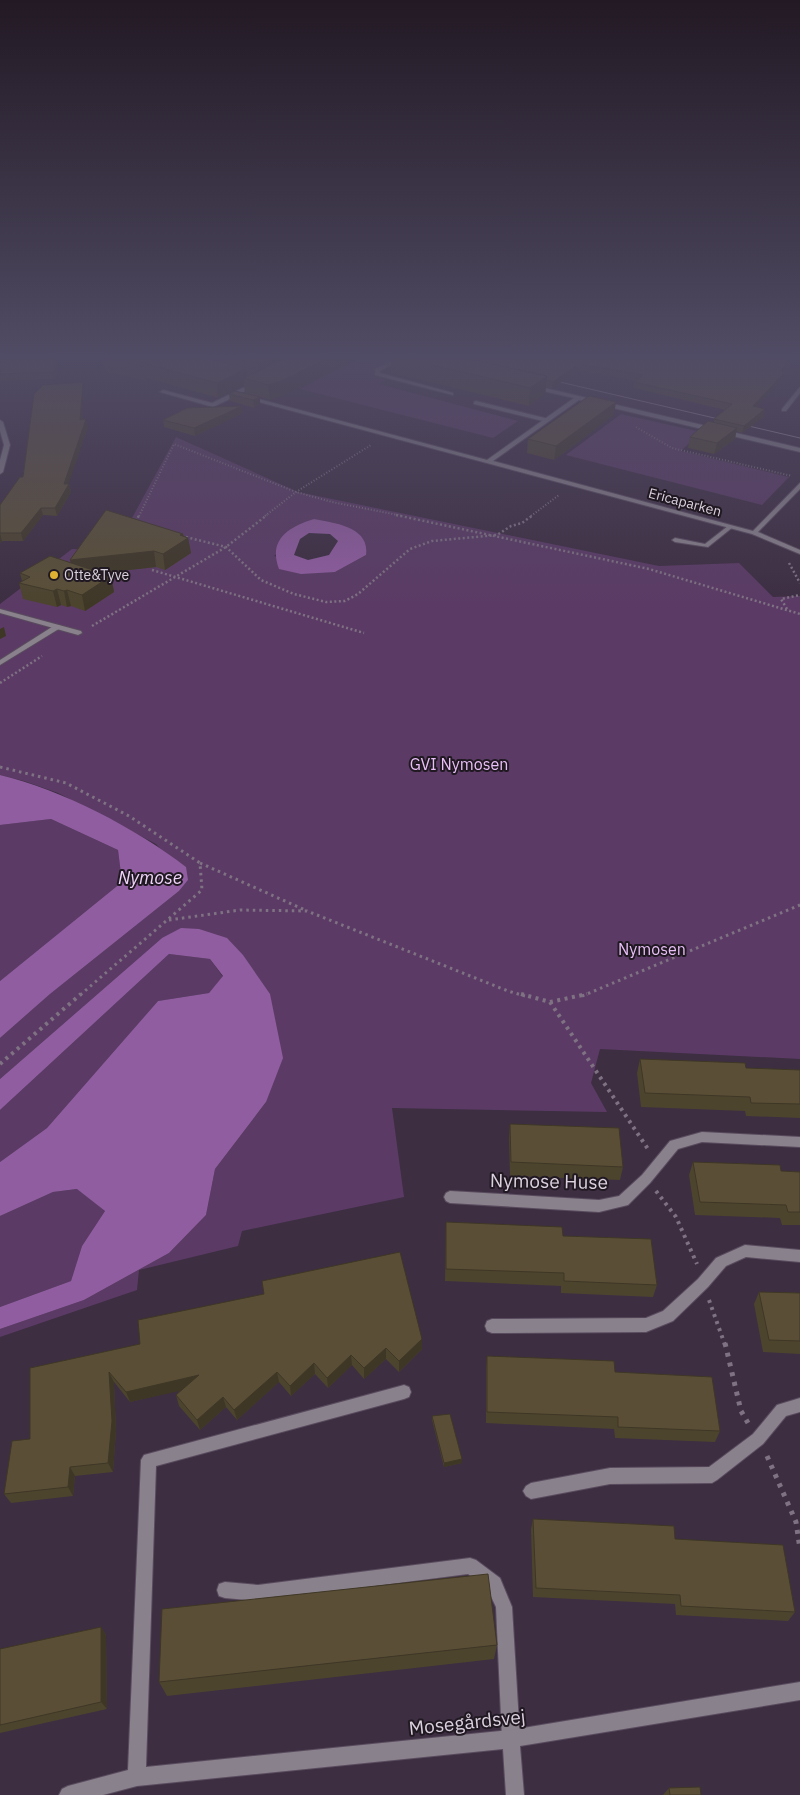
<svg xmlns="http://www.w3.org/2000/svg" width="800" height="1795" viewBox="0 0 800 1795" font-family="'IBM Plex Sans',sans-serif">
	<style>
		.green { fill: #5b3b65; fill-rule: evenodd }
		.water { fill: #905da0; fill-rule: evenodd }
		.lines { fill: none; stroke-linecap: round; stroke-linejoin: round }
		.lane-casing { stroke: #594b5e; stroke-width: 2 }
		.street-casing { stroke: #594b5e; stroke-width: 2 }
		.path-far4 { stroke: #7f7283; stroke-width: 2; stroke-dasharray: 1 2; stroke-linecap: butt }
		.path-far3 { stroke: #7f7283; stroke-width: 2.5; stroke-dasharray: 2 2.5; stroke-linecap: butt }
		.path-far2 { stroke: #7f7283; stroke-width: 3; stroke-dasharray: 2.5 4; stroke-linecap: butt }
		.path-far1 { stroke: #7f7283; stroke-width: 4; stroke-dasharray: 3 4.5; stroke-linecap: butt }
		.path { stroke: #7f7283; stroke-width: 5; stroke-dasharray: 4 6; stroke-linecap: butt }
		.lane { fill: #89818b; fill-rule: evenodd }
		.street { fill: #89818b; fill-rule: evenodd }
		.tram { stroke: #978a9b; stroke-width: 1 }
		.wall { fill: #4d442e }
		.shaded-wall { fill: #3f3726 }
		.building { fill: #5a4f36; stroke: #3f3726 }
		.poi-dot { fill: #deb133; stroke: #201922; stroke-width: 2 }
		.labels { text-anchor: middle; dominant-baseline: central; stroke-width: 4; stroke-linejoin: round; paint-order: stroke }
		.far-street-label { font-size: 14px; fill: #dbd1de; stroke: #201922 }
		.far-poi-label { font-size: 14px; fill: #dbd1de; stroke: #201922; text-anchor: start }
		.park-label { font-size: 16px; fill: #e9bff7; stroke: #201922 }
		.water-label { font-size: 18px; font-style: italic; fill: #f0d4f9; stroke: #201922 }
		.near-street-label { font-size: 19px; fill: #dbd1de; stroke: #201922 }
	</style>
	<rect width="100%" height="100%" fill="#3d2e42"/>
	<path class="green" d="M366,355L398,362L372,376L386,380L379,384L518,421L493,438L300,389Z
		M621,414L701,432L681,451L789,477L762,505L566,455Z
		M176,437L298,492L659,566L739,563L773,597L800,596V1059L600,1049L591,1083L607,1112L392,1108L404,1197L242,1231L238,1246L139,1270L137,1290L0,1337V1329L84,1300L169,1253L206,1215L215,1169L266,1102L243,955L162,938L0,1079V1038L50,994L179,891L188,880L156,844L58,793L24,781L0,775V604L72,549L114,551ZM314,519L366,555L335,572L274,556Z
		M51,819L118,850L122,882L0,981V825Z
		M169,954L210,959L223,977L209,993L158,1001L47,1128L0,1162V1110Z
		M78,1189L105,1211L82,1246L71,1281L0,1307V1216L53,1192Z"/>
	<path class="water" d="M314,519C335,523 370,527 366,555L335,572L301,574L279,569C268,540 288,527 314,519ZM309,533L330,534L338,541L329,555L308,560L294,555L300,539Z
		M0,775C61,789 137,829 186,867L188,880L179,891L50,994L0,1038V981L122,882L118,850L51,819L0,825Z
		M181,928L199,929L227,938L243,955L270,994L283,1058L266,1102L215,1169L206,1215L169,1253L84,1300L0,1329V1307L71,1281L82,1246L105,1211L77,1189L53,1192L0,1216V1162L47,1128L158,1001L209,993L223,976L210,959L169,954L0,1110V1079L162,938Z"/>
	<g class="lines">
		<defs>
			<path id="lane" d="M400,356L405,357L380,371V373L453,393V395L375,375V369Z
				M476,401L549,419L550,420L547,422L474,404V402Z
				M728,526L733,527L708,547L675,542L672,540L675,538L705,544Z
				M55,625H58L62,627L0,665V660Z
				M470,1558L476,1560L500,1578L512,1607L520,1739L517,1745L511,1748L505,1745L502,1739L496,1607L488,1590L468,1574L258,1601L225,1598L219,1596L217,1590L219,1584L225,1582L258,1585Z"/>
			<path id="street" d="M257,381L260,383L259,384L240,394L487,460L574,398L530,388L529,387L532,385L800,448V452L579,400L493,461L753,531L800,483V489L758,532L800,550V554L752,534L236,396L213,407L160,392L163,390L212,403Z
				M800,387V393L786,411H782V409Z
				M0,420L3,422L10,445L3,472L0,474V460L4,445L0,431Z
				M0,609L81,631L82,633L78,635L0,613Z
				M702,1132L800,1137V1147L702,1142L678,1149L650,1183L628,1205L599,1212L450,1203L446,1201L444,1197L446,1193L450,1191L599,1200L619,1196L642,1175L670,1141Z
				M745,1245L800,1250V1262L746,1257L726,1266L708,1287L673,1321L646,1332L492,1333L487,1331L485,1326L487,1321L492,1319L646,1318L663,1311L698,1279L716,1258Z
				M404,1385L409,1387L411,1392L409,1397L404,1399L156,1466L146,1767L511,1730L800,1682V1700L520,1746L524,1795H506L503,1749L137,1786L103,1795H59L62,1789L68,1786L128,1770L141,1460L144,1455Z
				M800,1398V1412L786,1416L763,1444L717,1480L712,1483L610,1484L531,1499L526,1496L523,1491L526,1486L531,1483L610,1468L709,1467L753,1434L777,1405Z"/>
		</defs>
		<use href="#lane" class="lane-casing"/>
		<use href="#street" class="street-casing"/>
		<path class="path-far4" d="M636,427L672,448L792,476
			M139,516L174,444L296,492L332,502L403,516
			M265,516L296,492L371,445
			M531,516L559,495"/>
		<path class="path-far3" d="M396,515L649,569L800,614
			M136,522L139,515
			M186,537L226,547L261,580L294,594L326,602L345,601L358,594L410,549L432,541L497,535L511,526L522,523L533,515
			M789,563L800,583
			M152,570L364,633
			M787,609L781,599L800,595
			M92,626L226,547L267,515
			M0,683L42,656"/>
		<path class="path-far2" d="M0,767L66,783L129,816L200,863L202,890L79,996
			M200,863L305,910
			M169,920L240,910L307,911L508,991L525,996
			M582,996L800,905"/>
		<path class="path-far1" d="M521,994L550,1002L587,994
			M550,1002L648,1149
			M0,1064L81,994
			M656,1191L676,1217L697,1264
			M709,1300L725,1345"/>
		<path class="path" d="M725,1343L741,1411L748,1423
			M767,1456L796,1522L800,1549"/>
		<use href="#lane" class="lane"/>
		<use href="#street" class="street"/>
		<path class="tram" d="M547,379L800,438"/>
	</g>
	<path class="wall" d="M9,354H35L34,356H55L56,362V379L0,381V356H7Z
		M100,354H363V355L282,396L270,400L260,397V404L254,408L230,401L229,394L245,393L244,385L218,398L146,378V381L106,372Z
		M616,354H796L784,372H785L783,379L757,407L765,409L764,417L742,433L736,431L735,439L714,454L688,448L690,437L714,422V419L725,410L633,388L634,382L635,381L578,370L552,389L546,387L545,394L529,406L391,373V355L625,360L616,356Z
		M84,389L82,420L88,427L68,484H69L71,492L57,516L43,515L23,541H2L0,543V505L23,477Z
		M243,413L195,436L164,427L163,420Z
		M614,415L554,460L527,453L528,439Z
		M183,534L184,536L188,538L191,553L165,570L156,567L101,573L111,576L114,592L85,611L71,606L67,607L61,605L57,607L23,599L19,583L22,581L20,573L71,563Z
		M640,1059L746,1068L800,1070V1118L746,1116L745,1111L641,1107L637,1073Z
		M510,1124L623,1167L620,1180L510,1176L509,1137Z
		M693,1162L781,1171L800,1172V1225H782L780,1218L695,1215L689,1175Z
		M446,1222L563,1236L657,1285L653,1297L561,1293V1286L445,1281Z
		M759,1292L800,1293V1354L763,1352L754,1304Z
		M138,1320L422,1349L399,1372L386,1359L364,1379L352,1365L328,1388L315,1374L291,1396L279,1382L237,1420L226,1407L200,1430L179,1406L176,1395L181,1390L130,1402L114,1382L116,1431L113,1472L75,1476L73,1496L11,1503L4,1494L30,1439L140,1344Z
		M487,1356L615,1372L720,1431L715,1442L615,1438L614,1429L486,1423V1368Z
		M432,1416L462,1463L444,1467L432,1420Z
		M533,1519L675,1539L795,1612L788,1621L676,1615L675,1604L533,1597L531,1529Z
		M101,1627L106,1635L107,1709L0,1733V1649Z
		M497,1645L494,1659L167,1696L159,1682Z
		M669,1788L701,1795H663Z"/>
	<path class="shaded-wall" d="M279,354H291L292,362L259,378L258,363Z
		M337,354H363V355L282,396L270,400L268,385Z
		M793,354H796L780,376L785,372L783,379L751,413L753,406L781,371Z
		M55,356L56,362V379L55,372Z
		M578,364V370L552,389L553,382Z
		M247,368L248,380L244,378V385L218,398L217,383Z
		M547,376L545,394L529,406L530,388Z
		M83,382L84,389L82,427L80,420Z
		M260,397V404L254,408L253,400Z
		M616,402L614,415L554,460L556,446Z
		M242,406L243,413L195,436L194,428Z
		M765,409L764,417L742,433L744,426Z
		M86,419L88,427L67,488L69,484L71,492L57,516L55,508Z
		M737,428L735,439L714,454L717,443Z
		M41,508L43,515L23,541L21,533Z
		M0,533L2,541L0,543Z
		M183,534L184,540L188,538L191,553L165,570L163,554L180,535Z
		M154,551L156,567L74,576L70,560Z
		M111,576L114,592L85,611L82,595Z
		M57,589L61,605L57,607L53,591Z
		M67,590L71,606L67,607L64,591Z
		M4,627L6,636L0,639V629Z
		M422,1339V1349L399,1372V1361Z
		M386,1348V1359L364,1379V1368Z
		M351,1355L352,1365L328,1388L327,1378Z
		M314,1363L315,1374L291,1396L290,1386Z
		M109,1372L114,1382L116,1431L113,1472L108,1463Z
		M277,1372L279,1382L237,1420L234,1410Z
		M199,1375L202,1386L130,1402L126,1392Z
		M223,1397L226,1407L200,1430L197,1420Z
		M462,1459V1463L444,1467V1463Z
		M70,1467L75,1476L73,1496L68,1487Z
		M101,1627L106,1635L107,1709L101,1702Z"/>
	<path class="building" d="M9,354H31L30,356H55V372L0,374V356H7Z
		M102,354H193V355L247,368L217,383L143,363L144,366L104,358Z
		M210,354H279L258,363Z
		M294,354H337L281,381L268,385L244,378Z
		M393,354H446L547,376L530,388L391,355Z
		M446,354H609L625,360L631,356L626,354H793L781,371L785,372L753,406L765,409L744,426L714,419L732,404L634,382L643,375L578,364L553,382L546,380L547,376Z
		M83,382L80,420L86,419L64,484H69L55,508H41L21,533H0V505L20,477H23L34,394L43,385Z
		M235,391L260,397L253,400L229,394Z
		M589,396L616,402L556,446L528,439Z
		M242,406L194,428L163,420L187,408Z
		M708,421L737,428L717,443L690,437Z
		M106,510L183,534L180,535L188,538L163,554L154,551L70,560Z
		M50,556L111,576L82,595L67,590L64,591L57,589L53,591L19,583L30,577L20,573Z
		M640,1059L745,1063L746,1068L800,1070V1104L751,1103L750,1097L645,1093Z
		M510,1124L619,1128L623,1167L511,1162Z
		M693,1162L780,1165L781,1171L800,1172V1212H788L786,1205L700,1202Z
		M446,1222L562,1227L563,1236L651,1239L657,1285L564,1281V1273L446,1269Z
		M400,1252L422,1339L399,1361L386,1348L364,1368L351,1355L327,1378L314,1363L290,1386L277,1372L234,1410L223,1397L197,1420L176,1395L199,1375L126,1392L109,1372L112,1421L108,1463L70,1467L68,1487L4,1494L12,1441L30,1439V1368L140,1344L138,1320L264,1294L262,1281Z
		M759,1292L800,1293V1341L769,1340Z
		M487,1356L614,1361L615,1372L712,1377L720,1431L618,1427V1417L487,1412Z
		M450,1414L462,1459L444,1463L432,1416Z
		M533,1519L674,1526L675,1539L783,1545L795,1612L681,1606L680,1595L536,1588Z
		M488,1574L497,1645L159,1682L162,1609Z
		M101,1627V1702L0,1725V1649Z
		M700,1787L701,1795H670L669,1788Z"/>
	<linearGradient id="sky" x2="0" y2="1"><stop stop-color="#221924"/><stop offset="0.59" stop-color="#514c65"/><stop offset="1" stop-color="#514c65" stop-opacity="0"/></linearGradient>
	<rect width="800" height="605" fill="url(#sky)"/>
	<circle class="poi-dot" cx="54" cy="575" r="5"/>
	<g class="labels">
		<g class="far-street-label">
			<text transform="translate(685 502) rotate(15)">Ericaparken</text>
		</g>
		<g class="far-poi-label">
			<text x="64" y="575">Otte&amp;Tyve</text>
		</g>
		<g class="park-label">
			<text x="459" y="764">GVI Nymosen</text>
			<text x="652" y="949">Nymosen</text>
		</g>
		<g class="water-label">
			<text x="150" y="877">Nymose</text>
		</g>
		<g class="near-street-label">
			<text transform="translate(549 1181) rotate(1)">Nymose Huse</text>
			<text transform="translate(467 1722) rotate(-6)">Mosegårdsvej</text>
		</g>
	</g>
</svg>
